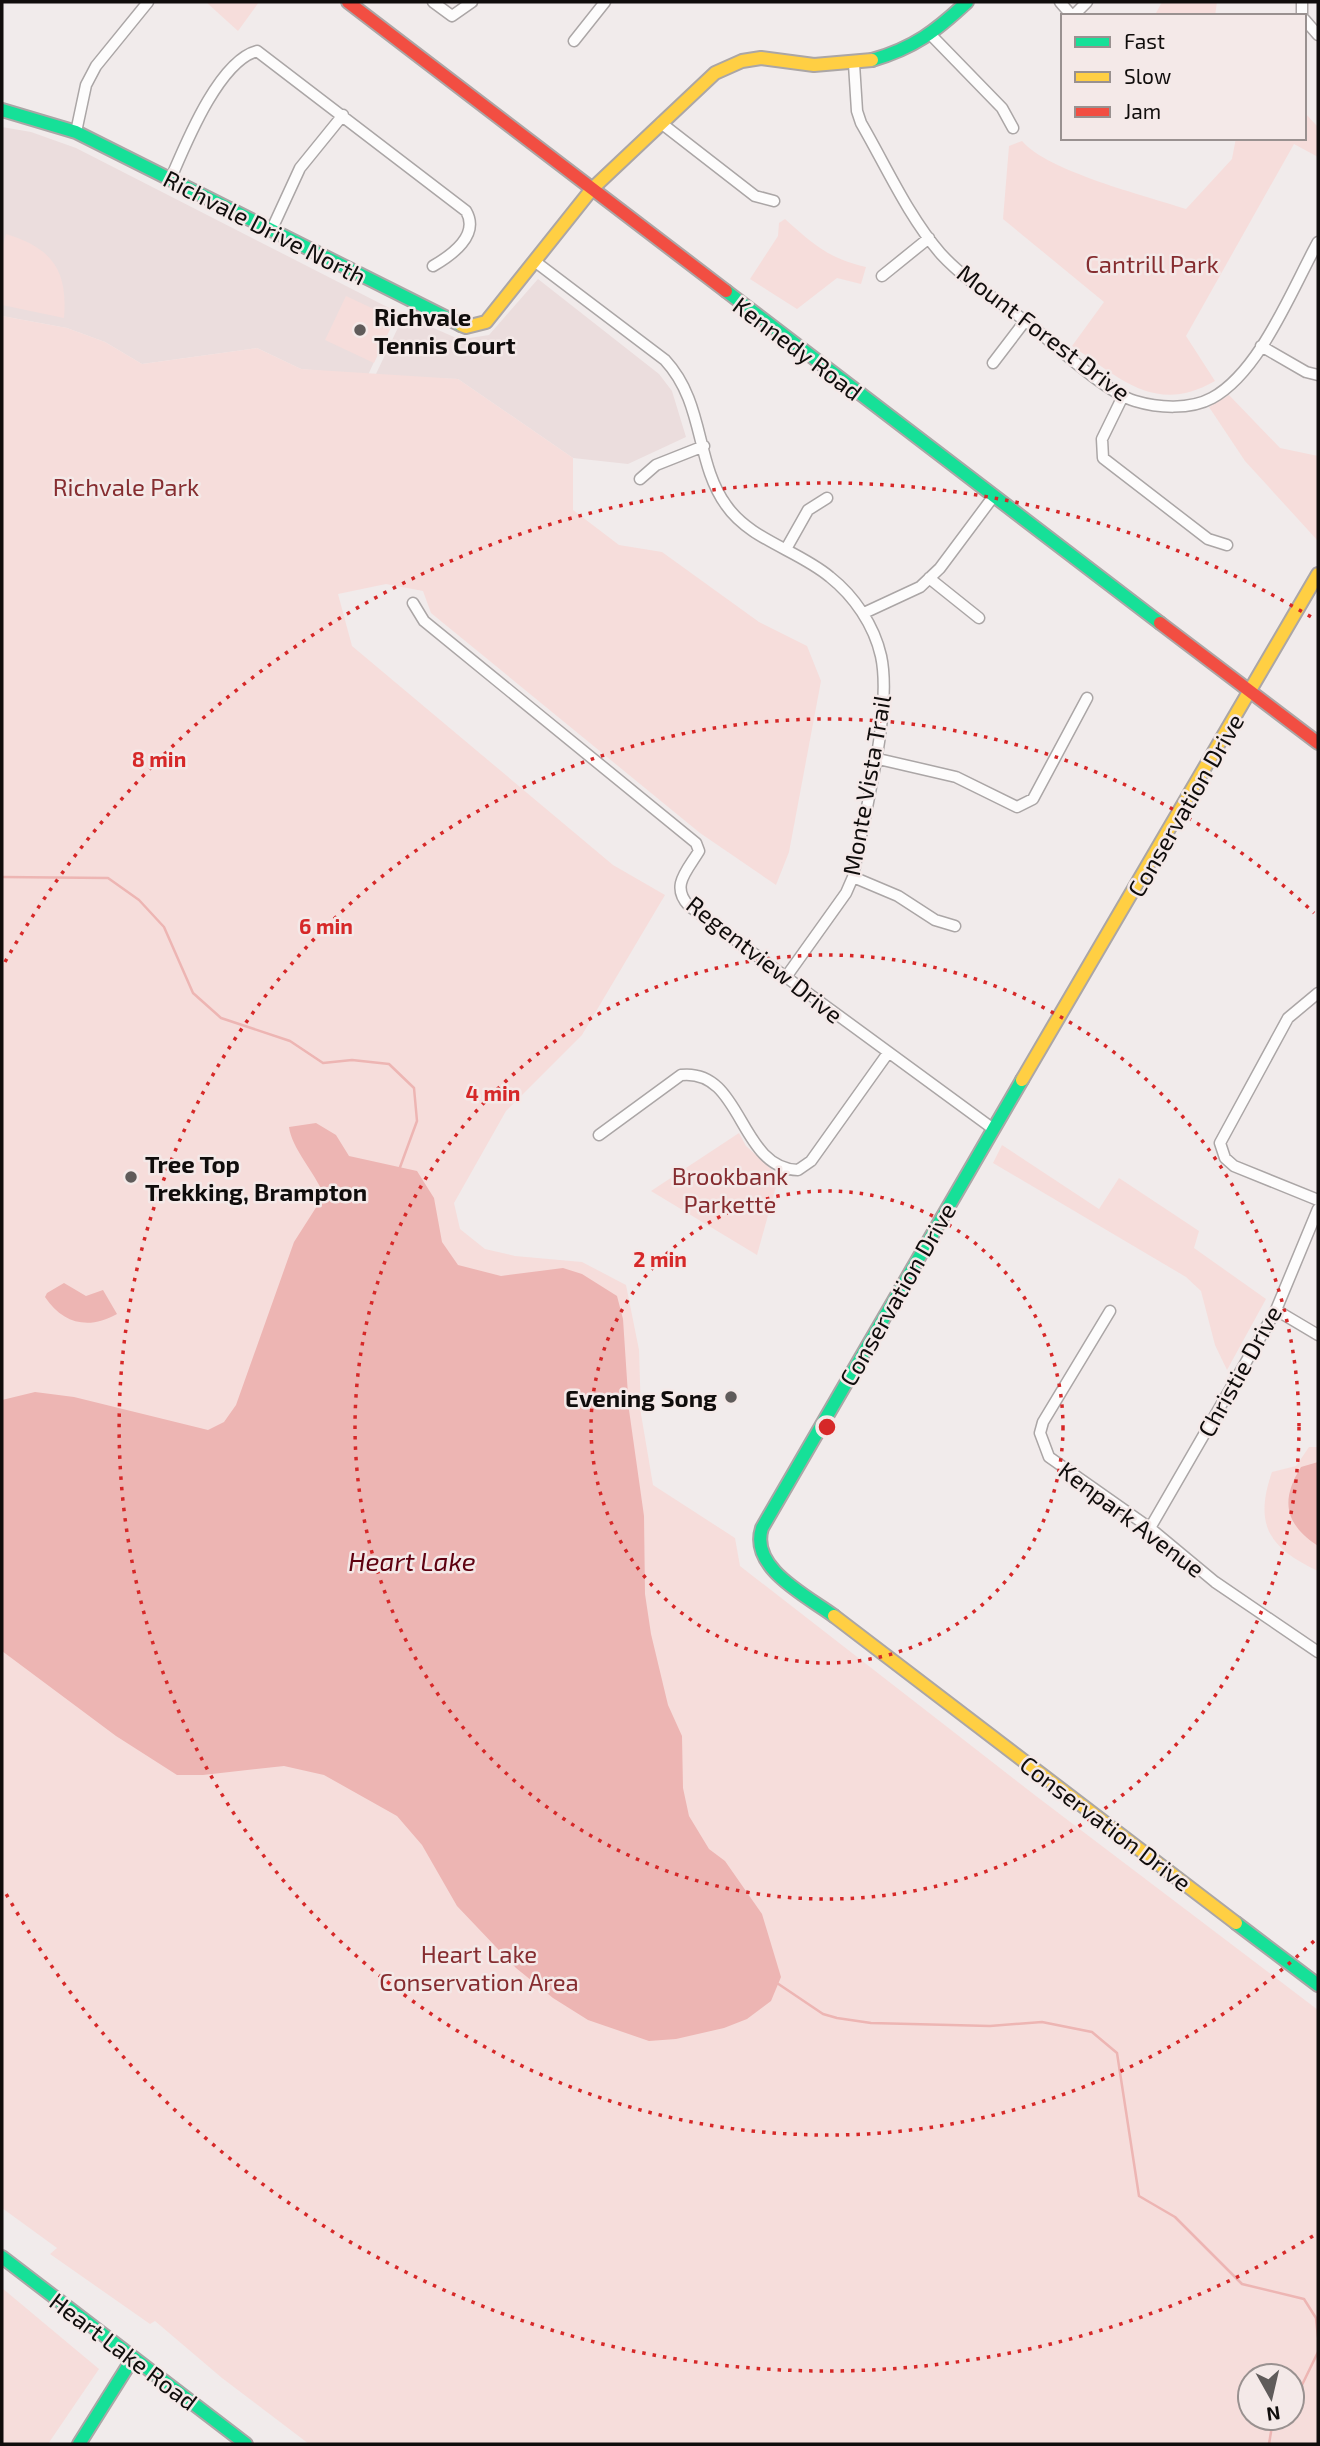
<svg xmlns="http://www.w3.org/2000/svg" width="1320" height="2446" viewBox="0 0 1320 2446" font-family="'Exo 2',sans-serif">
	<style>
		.built { fill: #ebdddd }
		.green { fill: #f6dddb; fill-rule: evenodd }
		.water { fill: #edb5b3 }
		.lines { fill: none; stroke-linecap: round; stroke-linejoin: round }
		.stream { stroke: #edb5b3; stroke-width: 2.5 }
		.street-casing { stroke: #aba6a6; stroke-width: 13 }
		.fast-casing { stroke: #aba6a6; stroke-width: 16 }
		.slow-casing { stroke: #aba6a6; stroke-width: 16 }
		.jam-casing { stroke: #aba6a6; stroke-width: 16 }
		.street { stroke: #fdfcfc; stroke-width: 10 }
		.fast { stroke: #16e098; stroke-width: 12 }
		.slow { stroke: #ffcf43; stroke-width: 12 }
		.jam { stroke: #f24e42; stroke-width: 12 }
		.ring { fill: none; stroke: #d62828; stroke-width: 3.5; stroke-dasharray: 3.5 7 }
		.poi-dot { fill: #5f5b5a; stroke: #f4e9e8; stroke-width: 2.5 }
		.labels { text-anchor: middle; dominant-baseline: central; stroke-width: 5; stroke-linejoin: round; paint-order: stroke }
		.street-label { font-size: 24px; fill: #100d0c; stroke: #f4e9e8 }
		.park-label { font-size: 24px; fill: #862d30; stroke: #f4e9e8 }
		.poi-label { font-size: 24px; font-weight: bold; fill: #100d0c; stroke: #f4e9e8; text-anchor: start }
		.water-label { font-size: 26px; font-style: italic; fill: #5e0110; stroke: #f4e9e8 }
		.centre { fill: #d62828; stroke: #f4e9e8; stroke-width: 3.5 }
		.ring-label { font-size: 21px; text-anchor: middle; font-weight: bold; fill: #d62828; stroke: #f4e9e8; stroke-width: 5; stroke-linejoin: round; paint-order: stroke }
	</style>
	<rect width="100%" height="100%" fill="#f1ebeb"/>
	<path class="built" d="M2,127L31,132L76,148L397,312L368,375L301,369L257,348L142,364L105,342L67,328L2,316Z
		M538,279L659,374L672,391L686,437L628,464L573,458L458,379L375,376L404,315L454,337L463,339L489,335Z"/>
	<path class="green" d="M206,2H259L238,31Z
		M1162,2H1217L1215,16H1158L1156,13Z
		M1304,112L1318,127V157L1294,144L1186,336L1215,381C1156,415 1121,379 1072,346L1104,302L1003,219L1009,146L1022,141C1047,171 1146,196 1186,209L1232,159L1236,138H1304Z
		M785,219C814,245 828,258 866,267L861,284L837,278L797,309L750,279L778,236L779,223Z
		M6,234C52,248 68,270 64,318L2,305V248Z
		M346,296L395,319L374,363L325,340Z
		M2,316L67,328L105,342L142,364L257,348L301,369L458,379L573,458V510L619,545L662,552L759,622L807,646L821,681L789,852L776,885L700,833L431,613L423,591L386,584L338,594L352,646L613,865L665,895L582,1035L506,1111L454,1203L460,1229L485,1249L515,1256L582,1262L626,1285L639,1350L641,1414L653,1485L735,1538L740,1566L1036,1796L1318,2010V2444H309L222,2378L155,2321L150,2324L50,2254L57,2248L2,2208ZM1250,2376H1292V2418H1250Z
		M1229,395L1280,448L1318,456V541L1245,461L1209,407Z
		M739,1133L746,1146L779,1176L757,1255L651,1191Z
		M1002,1145L1099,1209L1119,1178L1199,1231L1194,1248L1266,1299L1227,1370L1215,1345L1201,1291L1186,1277L993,1163Z
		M1309,1447H1318V1571C1268,1548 1254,1524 1272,1472L1296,1466Z
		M2,2288L99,2369L48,2444H2Z"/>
	<path class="water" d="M316,1123L336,1135L349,1156L417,1171L434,1198L442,1242L458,1265L501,1276L563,1268L582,1274L617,1296L623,1319L629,1410L644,1516L645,1594L651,1634L668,1705L682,1736L683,1788L689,1816L709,1849L725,1861L762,1914L781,1977L771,2001L747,2019L724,2028L676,2039L649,2041L588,2020L553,1998L516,1968L457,1906L422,1845L397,1816L324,1775L284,1766L203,1775H177L116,1736L2,1651V1400L35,1392L74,1397L208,1430L224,1422L236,1405L294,1242L324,1195C314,1171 292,1149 289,1127Z
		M64,1283L86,1296L103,1290L117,1314C89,1330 63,1324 45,1297L47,1293Z
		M1318,1462V1546C1285,1524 1280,1501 1301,1467Z"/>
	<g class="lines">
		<path class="stream" d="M2,877L108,878L139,900L164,927L193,993L221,1018L290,1041L323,1063L352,1060L389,1064L414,1088L417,1121L399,1170
			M777,1983L823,2014L837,2018L871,2023L990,2026L1042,2022L1092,2032L1117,2053L1139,2196L1175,2217L1242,2284L1304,2299L1316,2318L1318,2337
			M1301,2387L1318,2352
			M1292,2404L1294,2401
			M1269,2444L1272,2426L1279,2418"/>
		<defs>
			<path id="street" d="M433,2L452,16L472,2
				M1060,2L1072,16
				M1302,2V16
				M1073,16L1087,2
				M1304,19L1318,35
				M931,35L1002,108L1013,128
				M574,41L605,2
				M854,64L857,111L861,123C886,166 908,216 941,254C966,281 999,301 1028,323C1054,344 1105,392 1135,401C1158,408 1190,410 1212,398C1260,372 1292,289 1318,242
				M661,123L755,196L774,201
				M76,132L86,85L96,66L148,2
				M171,178C186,143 219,61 257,51L466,211C480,235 452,255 433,266
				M271,231L300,168L343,115
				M537,263L665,360C705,403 695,462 726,505C750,540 798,550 830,577C854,596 874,625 881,656C893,711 863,818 853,877L846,893L786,977
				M882,276L929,238
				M1261,346L1306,372L1318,375
				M993,363L1025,321
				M1123,396L1102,439L1103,458L1208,539L1227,545
				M640,479L656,465L704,446
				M786,549L808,510L827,498
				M929,578L979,618
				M413,603L424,621L696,843L699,851C687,871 670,886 689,906L992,1128
				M864,613L920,587L940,568L993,497
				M874,758L956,777L1017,807L1033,799L1087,698
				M853,877L898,896L935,920L955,926
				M1318,993L1288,1018L1220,1143L1225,1158L1234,1166L1318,1200
				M599,1135L681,1075C743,1068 738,1168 798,1170L811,1161L888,1053
				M1276,1310L1318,1335
				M1110,1311L1043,1422L1040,1433L1049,1457L1150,1528L1215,1582L1318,1652
				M1150,1528L1276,1310L1318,1209"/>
			<path id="fast" d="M872,60C914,48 936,31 967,2
				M2,110L76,132L461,325
				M726,291L1160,623
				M834,1616C807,1596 749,1568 762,1528L1022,1080
				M1236,1923L1318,1985
				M2,2257L246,2444
				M79,2444L133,2358"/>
			<path id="slow" d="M461,325L466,327L486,322L592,189L715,73L742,61L761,58L814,65L872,60
				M1022,1080L1318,574
				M834,1616L1236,1923"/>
			<path id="jam" d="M348,2L726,291
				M1160,623L1318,743"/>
		</defs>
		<use href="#street" class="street-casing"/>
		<use href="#fast" class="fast-casing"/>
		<use href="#slow" class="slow-casing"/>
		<use href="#jam" class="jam-casing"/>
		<use href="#street" class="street"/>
		<use href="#fast" class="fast"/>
		<use href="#slow" class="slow"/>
		<use href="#jam" class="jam"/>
	</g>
	<g class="ring">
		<circle cx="827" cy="1427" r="236"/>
		<circle cx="827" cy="1427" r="472"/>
		<path d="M1314 1941A708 708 0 1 1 1314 913"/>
		<path d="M1313 2236A944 944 0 0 1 5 1892M5 962A944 944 0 0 1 1313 618"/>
	</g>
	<g class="poi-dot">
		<circle cx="360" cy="330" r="7"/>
		<circle cx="131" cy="1177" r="7"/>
		<circle cx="731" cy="1397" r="7"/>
	</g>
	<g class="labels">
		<g class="street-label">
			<text transform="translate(265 227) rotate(27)">Richvale Drive North</text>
			<text transform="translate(1044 332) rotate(37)">Mount Forest Drive</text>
			<text transform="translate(798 348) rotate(37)">Kennedy Road</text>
			<text transform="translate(866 785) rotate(-80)">Monte Vista Trail</text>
			<text transform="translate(1185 805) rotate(-60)">Conservation Drive</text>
			<text transform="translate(765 959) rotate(38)">Regentview Drive</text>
			<text transform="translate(897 1294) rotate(-60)">Conservation Drive</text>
			<text transform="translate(1239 1371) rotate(-61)">Christie Drive</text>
			<text transform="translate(1132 1519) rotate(37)">Kenpark Avenue</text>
			<text transform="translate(1106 1823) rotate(37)">Conservation Drive</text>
			<text transform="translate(124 2351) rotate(37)">Heart Lake Road</text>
		</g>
		<g class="park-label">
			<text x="1152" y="263">Cantrill Park</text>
			<text x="126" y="486">Richvale Park</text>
			<text x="730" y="1175">Brookbank<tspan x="730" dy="28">Parkette</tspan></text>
			<text x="479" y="1953">Heart Lake<tspan x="479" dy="28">Conservation Area</tspan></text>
		</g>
		<g class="poi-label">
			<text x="374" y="316">Richvale<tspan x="374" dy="28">Tennis Court</tspan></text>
			<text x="145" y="1163">Tree Top<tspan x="145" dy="28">Trekking, Brampton</tspan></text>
			<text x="717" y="1397" text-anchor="end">Evening Song</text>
		</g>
		<g class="water-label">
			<text x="412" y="1560">Heart Lake</text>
		</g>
	</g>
	<circle cx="827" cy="1427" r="10" class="centre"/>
	<g class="ring-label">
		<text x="159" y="767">8 min</text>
		<text x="326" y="934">6 min</text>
		<text x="493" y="1101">4 min</text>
		<text x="660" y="1267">2 min</text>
	</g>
	<rect width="1320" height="2446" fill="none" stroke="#100d0c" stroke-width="7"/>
	<rect x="1061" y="14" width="245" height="126" fill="#f4e9e8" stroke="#999190" stroke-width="2"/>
	<rect x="1075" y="37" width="35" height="10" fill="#16e098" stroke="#999190" stroke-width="2"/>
	<text x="1124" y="49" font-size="21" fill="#100d0c">Fast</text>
	<rect x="1075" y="72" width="35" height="10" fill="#ffcf43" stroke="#999190" stroke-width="2"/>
	<text x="1124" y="84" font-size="21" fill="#100d0c">Slow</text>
	<rect x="1075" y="107" width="35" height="10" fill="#f24e42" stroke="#999190" stroke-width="2"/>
	<text x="1124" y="119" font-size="21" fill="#100d0c">Jam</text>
	<g transform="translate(1271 2397) rotate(172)"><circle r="33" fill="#f4e9e8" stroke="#999190" stroke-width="2"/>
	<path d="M0-5L12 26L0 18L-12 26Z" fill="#5f5b5a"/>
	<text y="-10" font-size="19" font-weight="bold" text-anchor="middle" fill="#100d0c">N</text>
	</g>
</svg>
